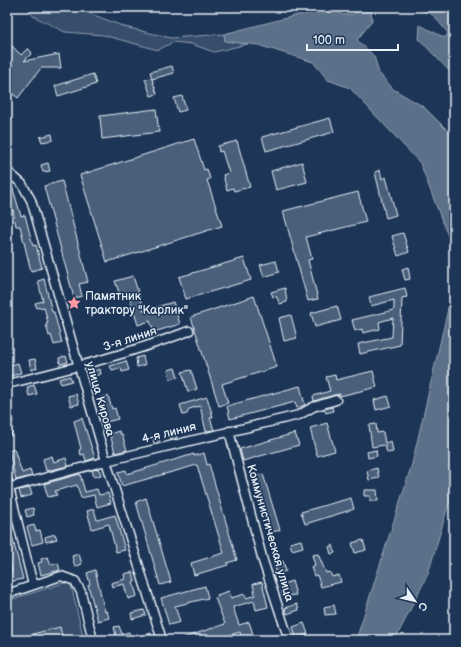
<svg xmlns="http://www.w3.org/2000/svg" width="461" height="647" viewBox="0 0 461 647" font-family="'Balsamiq Sans',sans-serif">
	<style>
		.green { fill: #374d6c; stroke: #909fb2 }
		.water { fill: #5d7089; stroke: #95a4b5 }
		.building { fill: #495e7a; stroke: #e8f1f8 }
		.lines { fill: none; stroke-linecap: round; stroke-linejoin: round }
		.minor-casing { stroke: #e8f1f8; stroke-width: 11 }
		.minor { stroke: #1d3557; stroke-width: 8 }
		.labels { text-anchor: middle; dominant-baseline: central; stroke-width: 3; stroke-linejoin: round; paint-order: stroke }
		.poi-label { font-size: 12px; fill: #e8f1f8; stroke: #1d3557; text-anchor: start }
		.street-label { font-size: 12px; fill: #e8f1f8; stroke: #1d3557 }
	</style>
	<rect width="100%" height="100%" fill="#1d3557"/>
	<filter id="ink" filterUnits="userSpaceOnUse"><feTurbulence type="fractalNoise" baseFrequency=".025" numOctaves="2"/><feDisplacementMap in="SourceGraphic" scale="8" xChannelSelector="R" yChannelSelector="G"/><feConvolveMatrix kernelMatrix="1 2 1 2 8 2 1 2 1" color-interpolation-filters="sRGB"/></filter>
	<g filter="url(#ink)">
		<path class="green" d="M27,7H73L125,27L171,38L224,34L225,41L248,44L214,52L191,44L173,42L158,50L103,35L65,32L33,16Z
			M70,581L84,640H7V601Z"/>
		<path class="water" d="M358,7H371L372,21L357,40L374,56L379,73L393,89L424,107L454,137V252L420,163L350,88L328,80L313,62L258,45L225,41L224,34L317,10L334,9L343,15L354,14Z
			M416,7H454V76L419,39L420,25L445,38L448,33L433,15Z
			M454,274V486L428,574L395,640H356L412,464L454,283Z"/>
		<path class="building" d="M7,41L21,55L28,48L32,53L24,61L59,54L61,68H41L18,98L13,94L7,101Z
			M172,66L174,73L152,79L157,94L151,96L145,79L152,78L150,72Z
			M93,74L96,84L58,96L55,86Z
			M182,96L186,110L178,112L174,98Z
			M156,109L159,132L102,139L100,116Z
			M330,118L334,132L266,151L262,137Z
			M52,134L53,140L42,142L40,137Z
			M194,139L204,170L207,169L210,179L207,180L222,226L107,262L80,175Z
			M237,141L250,187L234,191L233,188L227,190L223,175L229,173L222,151L219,152L218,146Z
			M302,162L307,182L276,190L271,171Z
			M48,163L50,171L43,172L41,165Z
			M380,170L382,179L386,177L396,215L386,218L375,172Z
			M7,178L11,182L21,216L25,215L33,246L36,245L42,268L31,271L20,226H16L13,210L11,211L7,195Z
			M62,181L88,282L79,284L82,296L74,298L44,186Z
			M358,192L366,222L306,237L312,259L308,260L318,299L308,301L283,211Z
			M403,233L409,252L398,256L392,236Z
			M244,258L251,280L186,299L179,277Z
			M276,261L279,272L264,277L260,265Z
			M408,267L410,279L405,280L402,269Z
			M133,276L144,311L173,302L180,324L154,332L150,321L138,325L129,296L121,298L115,281Z
			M44,279L52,312H54L62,343L54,345L51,335L49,336L46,324L48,323L44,307L37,308L35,303L43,301L38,281Z
			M285,288L287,302L280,304L276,296L273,297L271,292Z
			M405,288L407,297L402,298L400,345L360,354L358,344L392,337L393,318L379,322L380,329L363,333L362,329L355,331L352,320L394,310V300L371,306L369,297Z
			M254,296L277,367L222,384L228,403L219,406L191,317Z
			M337,306L341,320L315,327L311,313Z
			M291,315L297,338L284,341L279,318Z
			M66,356L68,362L60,364L59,358Z
			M143,356L145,365L137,367L136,358Z
			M35,359L37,368L31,370L29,360Z
			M126,361L129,370L122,372L121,368L112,370L110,366Z
			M18,363L21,373L10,376L8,366Z
			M175,368L178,377L170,379L168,370Z
			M100,369L101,374L92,377L90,372Z
			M191,370L197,389L188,392L182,372Z
			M373,371L377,387L340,396V394L334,395L314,401L313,396L330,391L326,377L335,375L336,380Z
			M70,376L72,381L61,384L59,379Z
			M34,385L37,394L29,396L27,387Z
			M300,386L305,405L297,408L295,402L230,419L227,406Z
			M76,394L79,404L71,406L68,396Z
			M108,396L112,409L115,408L118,419L106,422L100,398Z
			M388,396L391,406L376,410L374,400Z
			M207,397L213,417L210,418L214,430L206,431L200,406L189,409L187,414L183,415L180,405Z
			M332,407L333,411L326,413L324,409Z
			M11,415L13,422L9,423L12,435L7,437V416Z
			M82,418L95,458L86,461L84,454L81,455L79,450L81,449L74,421Z
			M327,423L335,451L317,456L310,428Z
			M376,424L377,433L383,432L385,443L391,441L393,452L387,453L385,445L372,447L369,425Z
			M175,430L177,438L171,440L169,431Z
			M119,431L120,434H122L127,450L115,453L110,434Z
			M295,433L299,445L243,461L240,449Z
			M158,437L160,442L154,444L153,438Z
			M14,449L22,473L30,470L32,476L16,480L9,451Z
			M376,450L377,456L368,458L367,452Z
			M204,453L207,465L209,464L237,560L227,563L228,565L194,575L191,563L224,553L197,465L122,486L118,472L126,470L127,474L194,454V456Z
			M52,456L54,462L66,458L68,466L46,471L43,459Z
			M377,468L379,478L369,480L367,471Z
			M99,469L101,475L94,477L92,470Z
			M80,474L85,492L97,489L99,495L108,493L111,503L97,507L94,495L81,498L77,485L55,491L57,495L48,497L44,484Z
			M263,474L280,530L269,533L252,477Z
			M30,488L32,495L21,498L19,490Z
			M364,490H377L378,501H370V496H364Z
			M146,498L171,582L160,585L136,502Z
			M351,498L354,509L305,524L301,512Z
			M33,508L34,515L27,517L25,510Z
			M94,509L97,520L115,515L125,550L116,552L109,524L92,529L87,511Z
			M34,525L36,531L40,530L43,542L32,545L27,527Z
			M55,534L57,539L46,542L45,537Z
			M12,536L23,579L9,582L8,577L11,576L10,571H12L7,550V537Z
			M301,540L303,547L292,550L290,543Z
			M363,540L366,550L355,553L352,543Z
			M333,545L335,553L331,554L329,547Z
			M79,554L82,564L75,567L72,556Z
			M318,554L326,573L330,572L332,577L339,575L341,582L321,587L317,575L314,576L311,567L315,565L312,555Z
			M48,557L51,565L58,563L60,570L41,575L38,563L42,562L41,559Z
			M283,561L286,571L277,574L274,564Z
			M95,570L105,612L107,611L109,618L98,621L88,585L90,584L87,573Z
			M133,572L135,581L133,582L137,596L128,599L124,584L112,587L111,583L125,579L124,574Z
			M292,581L296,595L283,596L280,585Z
			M262,582L268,607L256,610L254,601L233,607L239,625L249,622L255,640H242L240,632L213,640H177L225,624L215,598L218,597L217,595L229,591L231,598L245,594L246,598L255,595L253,584Z
			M205,586L208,598L175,606L180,622L169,625L161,598Z
			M297,604L299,610L287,614L285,608Z
			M334,605L336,614L325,615L324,607Z
			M144,610L146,615L132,619L131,613Z
			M304,623L308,634L296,638L293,627Z
			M119,626L122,634L129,632L131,640H106L116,636L114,627Z
			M60,627L63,640H34L33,634Z
			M151,633L152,638L143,640L142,636Z"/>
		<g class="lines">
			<defs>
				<path id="minor" d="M7,171L22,184L31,200L106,461L162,640
					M7,384C70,369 128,354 189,331
					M229,431L263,561L289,640
					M7,479L33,585
					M7,488L106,461L299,415L313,407L336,400
					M7,594L61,576L75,581L81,592L93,640"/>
			</defs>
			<use href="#minor" class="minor-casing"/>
			<use href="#minor" class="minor"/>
		</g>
	</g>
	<defs>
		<symbol id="sight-bare" viewBox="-9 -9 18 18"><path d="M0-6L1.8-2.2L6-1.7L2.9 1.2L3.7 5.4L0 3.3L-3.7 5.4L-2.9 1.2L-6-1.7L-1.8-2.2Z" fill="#ff9aa2" stroke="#1d3557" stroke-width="2.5" paint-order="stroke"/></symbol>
	</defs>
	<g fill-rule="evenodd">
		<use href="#sight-bare" x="64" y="293" width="20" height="20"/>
	</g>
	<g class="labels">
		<g class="poi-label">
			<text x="85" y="296">Памятник<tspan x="85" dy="14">трактору "Карлик"</tspan></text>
		</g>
		<g class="street-label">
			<text transform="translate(130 339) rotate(-18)">3-я линия</text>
			<text transform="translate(100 399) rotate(74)">улица Кирова</text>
			<text transform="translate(169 433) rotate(-14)">4-я линия</text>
			<text transform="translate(270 533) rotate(74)">Коммунистическая улица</text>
		</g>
	</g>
	<rect width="461" height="647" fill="none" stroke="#1d3557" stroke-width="24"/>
	<rect x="12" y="12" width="437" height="623" fill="none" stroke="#e8f1f8" stroke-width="1.5" filter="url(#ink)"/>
	<g transform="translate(415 601) rotate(125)" stroke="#1d3557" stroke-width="3" paint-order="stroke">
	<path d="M0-3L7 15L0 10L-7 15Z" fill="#e8f1f8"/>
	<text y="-6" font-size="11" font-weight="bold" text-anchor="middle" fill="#e8f1f8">С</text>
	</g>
	<path d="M307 44v6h91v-6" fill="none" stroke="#e8f1f8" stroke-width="2"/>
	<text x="313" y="44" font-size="12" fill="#e8f1f8" stroke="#1d3557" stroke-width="3" paint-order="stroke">100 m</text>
</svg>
